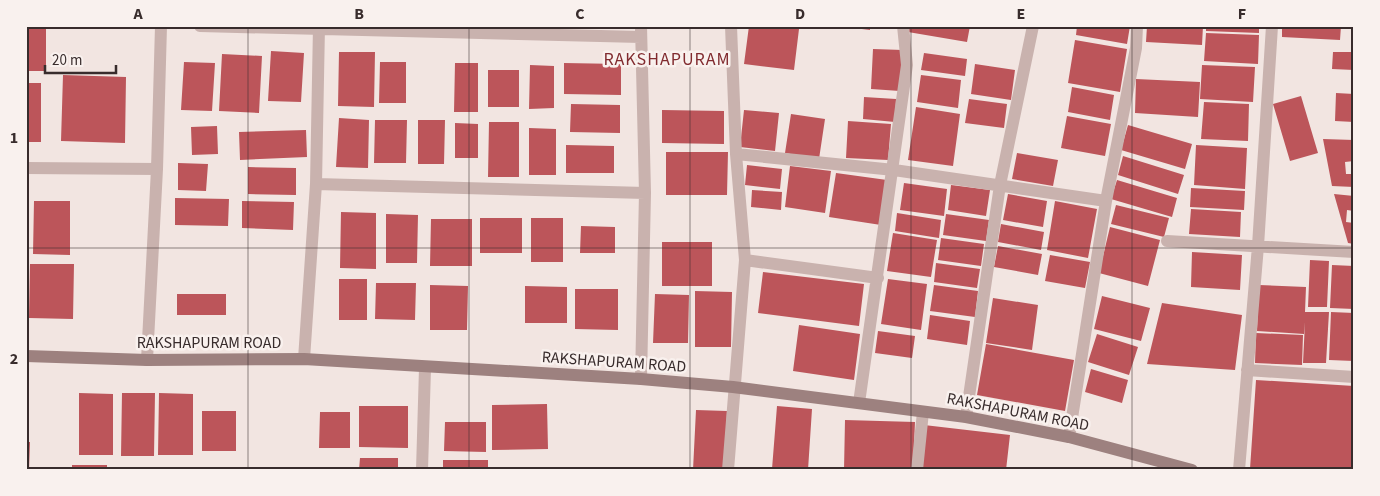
<svg xmlns="http://www.w3.org/2000/svg" width="1380" height="496" viewBox="0 0 1380 496" font-family="'Source Sans 3',sans-serif">
	<style>
		.building { fill: #bc555a }
		.lines { fill: none; stroke-linecap: round; stroke-linejoin: round }
		.street { stroke: #c9b2ae; stroke-width: 12 }
		.secondary { stroke: #9d817f; stroke-width: 12 }
		.grid { fill: none; stroke: #382c2c; stroke-width: 1; stroke-opacity: 0.55 }
		.labels { text-anchor: middle; dominant-baseline: central; stroke-width: 5; stroke-linejoin: round; paint-order: stroke }
		.street-label { font-size: 16px; fill: #382c2c; stroke: #f9f1ee }
		.neighbourhood-label { font-size: 18px; letter-spacing: 1px; fill: #812b2f; stroke: #f9f1ee }
		.neatline { fill: none; stroke: #382c2c; stroke-width: 2 }
		.grid-label { font-size: 16px; text-anchor: middle; font-weight: bold; fill: #382c2c }
	</style>
	<rect width="100%" height="100%" fill="#f2e5e1"/>
	<path class="building" d="M26,26H46V71H26Z
		M749,26L799,29L794,70L744,64Z
		M838,26H870V30Z
		M908,26H970L967,42L908,32Z
		M1077,26H1130L1127,44L1076,35Z
		M1147,26H1203L1202,45L1146,42Z
		M1206,26H1259V33L1206,31Z
		M1282,26H1341L1340,40L1282,37Z
		M1206,33L1259,35L1258,64L1204,61Z
		M1075,40L1127,49L1120,92L1068,83Z
		M873,49L903,50L900,91L871,89Z
		M271,51L304,53L301,102L268,101Z
		M339,52H375L374,107L338,106Z
		M1333,52H1354V70L1332,69Z
		M924,53L967,59L965,76L921,70Z
		M222,54L262,56L259,113L219,111Z
		M184,62L215,63L212,111L181,110Z
		M380,62H406V103H379Z
		M455,63H478V112H454Z
		M564,63L621,64V95L564,94Z
		M975,64L1015,70L1011,100L971,94Z
		M530,65L554,66V108L529,109Z
		M1202,65L1255,67L1253,102L1200,99Z
		M488,70H519V107H488Z
		M63,75L126,77L125,143L61,141Z
		M921,75L961,80L958,108L917,102Z
		M1136,79L1200,82L1198,117L1135,113Z
		M26,83H41V142H26Z
		M1072,87L1114,95L1110,120L1068,112Z
		M1336,93L1354,94V122L1335,121Z
		M1301,96L1318,153L1290,161L1273,104Z
		M864,97L896,99L895,122L863,119Z
		M969,99L1007,104L1004,128L965,123Z
		M1204,102L1249,104L1248,141L1201,139Z
		M571,104L620,105V133L570,132Z
		M916,107L960,114L953,166L908,160Z
		M662,110L724,111V144L662,143Z
		M744,110L779,113L775,151L740,147Z
		M791,114L825,119L819,159L785,153Z
		M1067,116L1111,124L1105,156L1061,148Z
		M339,118L369,120L368,168L336,167Z
		M375,120H407L406,163H374Z
		M418,120H445L444,164H418Z
		M848,121L891,124L888,160L846,158Z
		M489,122H519V177H488Z
		M455,123L478,124V158H455Z
		M1128,125L1192,144L1185,169L1121,150Z
		M217,126L218,154L192,155L191,127Z
		M529,128L556,129V175H529Z
		M306,130L307,157L240,160L239,132Z
		M1323,139L1354,140V161L1345,162L1346,174H1354V187L1332,186Z
		M566,145L614,146V173H566Z
		M1196,145L1247,148L1245,189L1194,185Z
		M666,152H728L727,195H666Z
		M1017,153L1058,160L1053,186L1012,179Z
		M1123,156L1184,175L1178,194L1118,175Z
		M178,163L208,164L206,191L178,190Z
		M747,165L782,169L780,189L745,185Z
		M790,166L831,171L825,213L785,207Z
		M248,167L296,168V195L248,194Z
		M836,173L887,180L881,225L829,217Z
		M1117,180L1177,198L1172,217L1111,199Z
		M904,183L947,189L944,216L900,210Z
		M951,185L990,190L986,216L948,210Z
		M1191,188L1245,191L1244,210L1190,207Z
		M752,190L782,192L781,210L751,207Z
		M1008,194L1047,201L1043,227L1003,220Z
		M1334,194L1354,196V211L1347,210L1346,222L1354,223V244L1348,243Z
		M175,198L229,199L228,226L175,225Z
		M34,201H70V255L33,254Z
		M242,201L294,202L293,230L242,228Z
		M1055,201L1097,209L1088,258L1047,250Z
		M1116,205L1169,218L1164,237L1111,224Z
		M1191,209L1241,212L1240,237L1189,234Z
		M341,212L376,213V269L340,268Z
		M897,213L941,220L939,238L895,231Z
		M386,214L418,215L417,263H386Z
		M946,214L989,220L986,241L943,235Z
		M480,218H522V253H480Z
		M531,218H563V262H531Z
		M431,219H472V266H430Z
		M1001,224L1044,232L1041,250L998,242Z
		M581,226L615,227V253H580Z
		M1110,227L1160,240L1148,286L1099,273Z
		M893,233L937,240L931,277L887,271Z
		M941,238L984,244L981,266L938,260Z
		M662,242H712V286H662Z
		M998,246L1042,254L1038,275L994,267Z
		M1192,252L1242,255L1240,290L1191,287Z
		M1050,255L1090,262L1085,288L1045,281Z
		M1310,260L1329,261L1327,307H1308Z
		M936,263L980,269L977,288L934,282Z
		M30,264H74L73,319L29,318Z
		M1332,265L1354,266V309L1330,308Z
		M763,272L864,284L859,326L758,313Z
		M339,279H367V320H339Z
		M888,279L927,284L921,330L881,324Z
		M376,283H416L415,320L375,319Z
		M430,285L468,286L467,330H430Z
		M934,285L978,291L975,317L930,311Z
		M1259,285L1306,287L1305,312H1329L1326,363H1303L1305,322L1304,334L1257,331Z
		M525,286L567,287V323H525Z
		M575,289H618V330L575,329Z
		M695,291L732,292L731,347H695Z
		M177,294H226V315H177Z
		M655,294L689,295L688,343H653Z
		M1102,296L1150,308L1141,341L1094,329Z
		M993,298L1038,305L1032,350L986,343Z
		M1162,303L1242,315L1235,370L1147,364Z
		M1331,312L1354,313V361L1329,360Z
		M930,315L970,321L967,345L927,339Z
		M799,325L860,334L854,380L793,371Z
		M878,331L915,336L912,358L875,353Z
		M1256,333L1303,335L1302,365L1255,363Z
		M1097,334L1138,347L1129,375L1088,362Z
		M986,344L1074,360L1065,411L977,395Z
		M1091,369L1128,380L1122,403L1085,392Z
		M1256,380L1354,386V470L1250,469Z
		M79,393L113,394V455H79Z
		M122,393H155L154,456H121Z
		M159,393L193,394V455H158Z
		M547,404L548,449L492,450V405Z
		M359,406H408V448L359,447Z
		M777,406L812,409L808,470L772,469Z
		M696,410L727,411L725,470H693Z
		M202,411H236V451H202Z
		M320,412H350V448H319Z
		M845,420L915,422L913,470H844Z
		M445,422H486V452L444,451Z
		M924,425L1010,435L1006,470H919Z
		M26,442H30L29,470H26Z
		M360,458H398V470H359Z
		M443,460H488V470H443Z
		M72,465H107V470H72Z"/>
	<g class="lines">
		<path class="street" d="M200,26L641,37
			M641,26L645,193
			M736,154L894,170L1106,201
			M26,168L157,169
			M316,184L645,193L641,379
			M1167,241L1354,252
			M745,260L878,278
			M304,359L316,184L319,26
			M147,360L157,169L161,26
			M1247,370L1354,377
			M859,403L907,65L903,26
			M966,417L1000,185L1033,26
			M1069,437L1106,201L1136,48L1137,26
			M422,470L425,368
			M728,470L745,260L736,154L731,26
			M917,470L923,412
			M1239,470L1258,246L1272,26"/>
		<path class="secondary" d="M26,356L147,360L304,359L641,379L733,387L966,417L1069,437L1192,470"/>
	</g>
	<path class="grid" d="M248,26V470M469,26V470M690,26V470M911,26V470M1132,26V470M26,248H1354"/>
	<g class="labels">
		<g class="street-label">
			<text x="209" y="343">RAKSHAPURAM ROAD</text>
			<text transform="translate(614 362) rotate(4)">RAKSHAPURAM ROAD</text>
			<text transform="translate(1018 412) rotate(11)">RAKSHAPURAM ROAD</text>
		</g>
		<g class="neighbourhood-label">
			<text x="667" y="59">RAKSHAPURAM</text>
		</g>
	</g>
	<rect width="1380" height="496" fill="none" stroke="#f9f1ee" stroke-width="55"/>
	<path d="M45 65v8h71v-8" fill="none" stroke="#382c2c" stroke-width="2.5"/>
	<text x="52" y="65" font-size="15" fill="#382c2c" stroke="#f9f1ee" stroke-width="4" paint-order="stroke">20 m</text>
	<rect x="28" y="28" width="1324" height="440" class="neatline"/>
	<g class="grid-label">
		<text x="138" y="19">A</text>
		<text x="359" y="19">B</text>
		<text x="580" y="19">C</text>
		<text x="800" y="19">D</text>
		<text x="1021" y="19">E</text>
		<text x="1242" y="19">F</text>
		<text x="14" y="143">1</text>
		<text x="14" y="364">2</text>
	</g>
</svg>
